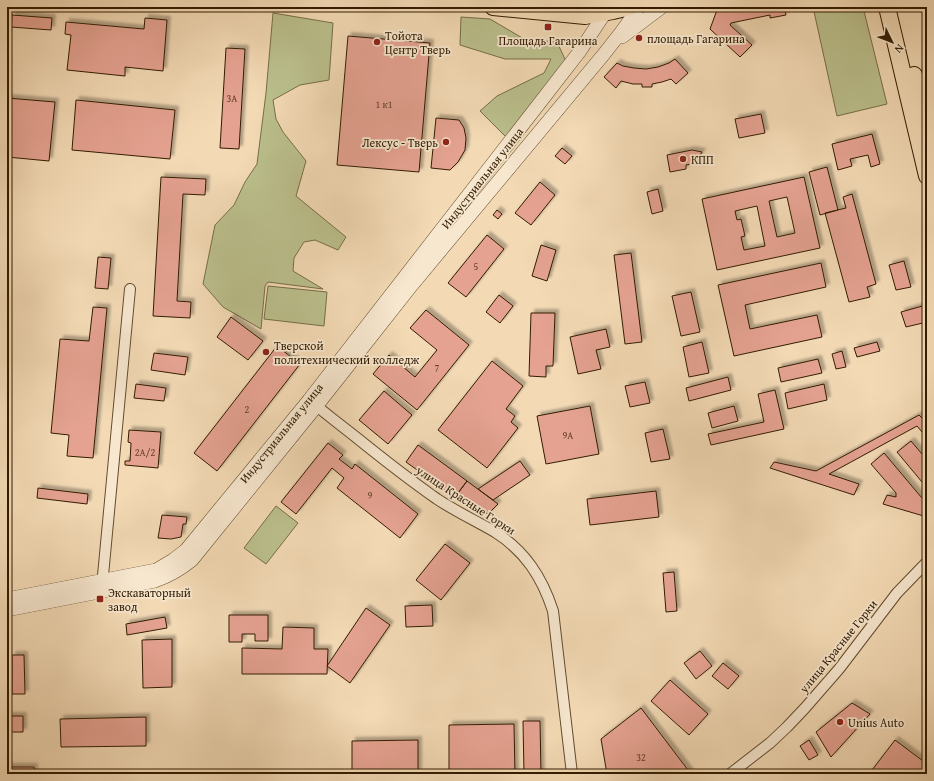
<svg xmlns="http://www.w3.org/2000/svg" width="934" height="781" viewBox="0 0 934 781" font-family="'Gentium Book Plus',serif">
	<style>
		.green { fill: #bbc08d; stroke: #766e46 }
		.building { fill: #e5a291; stroke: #321c00; fill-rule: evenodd; filter: url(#shadow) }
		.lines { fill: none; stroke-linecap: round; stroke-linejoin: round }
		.minor-casing { stroke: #624c2d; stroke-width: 12 }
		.tertiary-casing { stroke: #624c2d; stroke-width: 14 }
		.primary-casing { stroke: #321c00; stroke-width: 18 }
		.minor { stroke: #f7e7cf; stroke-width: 10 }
		.tertiary { stroke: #f7e7cf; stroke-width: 13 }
		.primary { stroke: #f3dab5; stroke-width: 16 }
		.poi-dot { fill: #8f2418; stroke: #f7e7cf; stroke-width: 1.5 }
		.labels { text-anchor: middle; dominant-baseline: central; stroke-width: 3.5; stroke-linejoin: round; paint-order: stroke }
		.number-label { font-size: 10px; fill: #5f3e24 }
		.poi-label { font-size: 12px; fill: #321c00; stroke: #f7e7cf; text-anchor: start }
		.street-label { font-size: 12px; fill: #321c00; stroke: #f7e7cf }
	</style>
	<defs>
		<filter id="shadow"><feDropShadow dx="3.5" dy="-3.5" stdDeviation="1" flood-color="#0004"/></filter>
	</defs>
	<rect width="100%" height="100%" fill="#f3dab5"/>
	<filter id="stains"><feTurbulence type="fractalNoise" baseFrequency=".005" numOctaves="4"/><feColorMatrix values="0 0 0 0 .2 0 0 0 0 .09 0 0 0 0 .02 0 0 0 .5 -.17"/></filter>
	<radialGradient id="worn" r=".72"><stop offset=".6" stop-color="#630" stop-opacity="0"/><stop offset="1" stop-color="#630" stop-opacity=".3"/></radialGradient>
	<path class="green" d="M813,7H863L887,104L837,116Z
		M273,13L333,23L329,80L300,85L273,100L276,119L283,132L306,161L296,196L346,237L338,250L315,240L304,242L294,258L293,271L323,289L268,282L265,286L261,329L223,307L203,284L215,225L234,205L245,182L257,164L266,93Z
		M461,17L490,19L524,39L557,42L570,70L510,141L480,111L497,96L544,73L551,59H505L460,45Z
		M268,286L327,292L324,326L264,319Z
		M276,506L298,523L266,564L244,548Z"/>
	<path class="building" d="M732,7H784L786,15L770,18V15L731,23L730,25L752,45L740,57L710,29L717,10Z
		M12,15L52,18L51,30L11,27Z
		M145,18L167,20L163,71L125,67V76L67,70L71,35L65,34L66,22L144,29Z
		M348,36L430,43L419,172L337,165Z
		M226,48L245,49L239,149L220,148Z
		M675,59L688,73L676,84L671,79L662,82L652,84V87H642V84H633L621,81L616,88L604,77L617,63L623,66L634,68L646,69L658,67L669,63Z
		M7,98L55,102L49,161L7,157Z
		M76,100L175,110L170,159L72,150Z
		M761,114L765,133L739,138L735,119Z
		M436,118L459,120L464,128L466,138L465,150L458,162L450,170L431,168Z
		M872,134L880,164L871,167L868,155L850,159L852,166L838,170L832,144Z
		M562,148L572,156L565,164L555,156Z
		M692,150L702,152L695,163L686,165V169L670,172L667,155Z
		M827,167L838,210L820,215L809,172Z
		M161,177L206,179L205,195L183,194L177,301L191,302L190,318L153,316Z
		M804,177L820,248L717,270L702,199ZM787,197L795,233L777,237L769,201ZM757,206L765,246L744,250L741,237L745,236L741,219L737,220L735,211Z
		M540,182L555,195L531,225L515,213Z
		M658,189L663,211L652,214L647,192Z
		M852,194L876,284L867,287L870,297L849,302L825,213L846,208L843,197Z
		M497,210L502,214L498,219L493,215Z
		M487,235L504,249L466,297L448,283Z
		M541,245L556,250L547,281L532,276Z
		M631,253L642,342L625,344L614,255Z
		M98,257L111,258L108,289L95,288Z
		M904,261L911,287L896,290L889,265Z
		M821,263L826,287L745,305L750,329L817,315L822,337L734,356L718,285Z
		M691,292L700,332L681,336L672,296Z
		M499,295L513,306L500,323L486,312Z
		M926,305L927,322L906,327L901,312Z
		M93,307L107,308L93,458L67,456L69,435L51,433L60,339L89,341Z
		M426,310L469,345L417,410L373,374L389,355L415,377L437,350L410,328Z
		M531,313H555L553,366H546V377L529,376Z
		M231,317L263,341L248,360L217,337Z
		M606,329L610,347L596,350L601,369L578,374L570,337Z
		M702,342L709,373L689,377L683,347Z
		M877,342L880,351L857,357L854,348Z
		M277,346L300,364L217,471L194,453Z
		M842,351L846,367L836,369L832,354Z
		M154,353L188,357L185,375L151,370Z
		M818,359L822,373L781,382L778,368Z
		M492,361L523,386L506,409L515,416L511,422L518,428L487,468L438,430Z
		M728,377L731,390L689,401L686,388Z
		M645,382L650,403L630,407L625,386Z
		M136,384L166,388L164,401L134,398Z
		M824,384L827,400L788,409L785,393Z
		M775,390L784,429L711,445L708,434L764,422L758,394Z
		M384,391L412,415L388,444L359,420Z
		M590,406L599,454L546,464L537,416Z
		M734,406L738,421L712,428L708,413Z
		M919,415L927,423V438L917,426L829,474L859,484L854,495L770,468L774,462L816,471Z
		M663,429L670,459L651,462L645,433Z
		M129,430L161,432L158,468L125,465V461H130L131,443L128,442Z
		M911,441L927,460V488L897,452Z
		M328,443L343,455L339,459L352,469L355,464L418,514L400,538L337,488L344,478L332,468L296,514L281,502Z
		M418,445L467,481L455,497L406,462Z
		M884,453L922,498L927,500V517L883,504L887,495L896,497V493L871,464Z
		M520,461L530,475L493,500L478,489Z
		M467,481L498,504L488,514L455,497Z
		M38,488L88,494L87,504L37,498Z
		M656,491L659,517L590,525L587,499Z
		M162,515L187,517L186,524H183L181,537L171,539L158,538Z
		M445,544L470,563L441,600L416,580Z
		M674,572L677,611L666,612L663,573Z
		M432,605L433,626L406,627L405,606Z
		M366,608L390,625L350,683L327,666Z
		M229,615H268V641H255V634H242V642H229Z
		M165,617L167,628L127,635L126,624Z
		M283,627L314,628V649H328L327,674H242V648L282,649Z
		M172,639V687L143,688L142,640Z
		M700,651L712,666L696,679L684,663Z
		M12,655H24L25,694H12Z
		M723,663L739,676L728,689L712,676Z
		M670,680L708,714L689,735L651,701Z
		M852,703L870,714L831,757L816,732Z
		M641,708L691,774H607L601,739Z
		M8,716H23V732H9Z
		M146,717V746L61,747L60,719Z
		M523,721H540L541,774H524Z
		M514,724L515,774H449V725Z
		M418,740V774H352V741Z
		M809,740L818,755L809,760L800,746Z
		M895,740L927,764V774H869Z
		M7,767H34V774H7Z"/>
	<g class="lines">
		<defs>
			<path id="minor" d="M312,402C327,415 342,426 357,438C383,459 410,480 437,499C455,511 476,521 495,532C525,551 542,577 553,611L572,774
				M102,586L130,289
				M730,774L770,743L787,727L805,708L839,669L897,593L927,562"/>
			<path id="tertiary" d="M622,37L662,7
				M7,599L156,570L173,560L186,550L309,400L580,51L605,13
				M7,610L155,581C169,576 181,569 192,560L311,413L412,285L604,54L622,31L639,7"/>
			<path id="primary" d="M493,7L585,16L613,11L630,7
				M887,7L927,176
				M914,75L927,126"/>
		</defs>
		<use href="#minor" class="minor-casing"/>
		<use href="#tertiary" class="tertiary-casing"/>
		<use href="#primary" class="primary-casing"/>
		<use href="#minor" class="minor"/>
		<use href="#tertiary" class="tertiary"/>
		<use href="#primary" class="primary"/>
	</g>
	<g class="poi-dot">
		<rect x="544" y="23" width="8" height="8" rx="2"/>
		<circle cx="639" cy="38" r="4"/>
		<circle cx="377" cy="42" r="4"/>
		<circle cx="446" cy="142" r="4"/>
		<circle cx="683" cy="159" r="4"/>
		<circle cx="266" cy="352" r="4"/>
		<rect x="96" y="595" width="8" height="8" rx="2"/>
		<circle cx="840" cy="722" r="4"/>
	</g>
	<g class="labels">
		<g class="number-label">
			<text x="232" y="98">3А</text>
			<text x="384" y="104">1 к1</text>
			<text x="476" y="266">5</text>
			<text x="437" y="367">7</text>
			<text x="247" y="409">2</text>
			<text x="568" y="435">9А</text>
			<text x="145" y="452">2А/2</text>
			<text x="370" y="495">9</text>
			<text x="641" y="757">32</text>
		</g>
		<g class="poi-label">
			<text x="385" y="35">Тойота<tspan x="385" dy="14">Центр Тверь</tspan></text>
			<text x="647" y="38">площадь Гагарина</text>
			<text x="548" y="40" text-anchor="middle">Площадь Гагарина</text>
			<text x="438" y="142" text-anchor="end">Лексус - Тверь</text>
			<text x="691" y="159">КПП</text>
			<text x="274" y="345">Тверской<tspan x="274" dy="14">политехнический колледж</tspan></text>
			<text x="108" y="592">Экскаваторный<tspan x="108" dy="14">завод</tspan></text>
			<text x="848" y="722">Unius Auto</text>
		</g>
		<g class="street-label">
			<text transform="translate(482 178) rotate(-52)">Индустриальная улица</text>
			<text transform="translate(281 433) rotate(-51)">Индустриальная улица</text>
			<text transform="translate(466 500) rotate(33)">улица Красные Горки</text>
			<text transform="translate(838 646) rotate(-51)">улица Красные Горки</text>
		</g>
	</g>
	<rect width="934" height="781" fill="none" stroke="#f3dab5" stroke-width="24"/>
	<rect x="8" y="8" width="918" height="765" fill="none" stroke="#321c00" stroke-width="2"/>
	<rect x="12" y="12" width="910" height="757" fill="none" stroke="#321c00"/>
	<g transform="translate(892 42) rotate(133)" stroke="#f7e7cf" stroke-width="3" paint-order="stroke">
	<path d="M0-3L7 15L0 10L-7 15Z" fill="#321c00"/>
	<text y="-6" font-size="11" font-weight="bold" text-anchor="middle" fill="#321c00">N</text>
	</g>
	<rect width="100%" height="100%" filter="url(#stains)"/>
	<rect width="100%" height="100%" fill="url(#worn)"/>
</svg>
